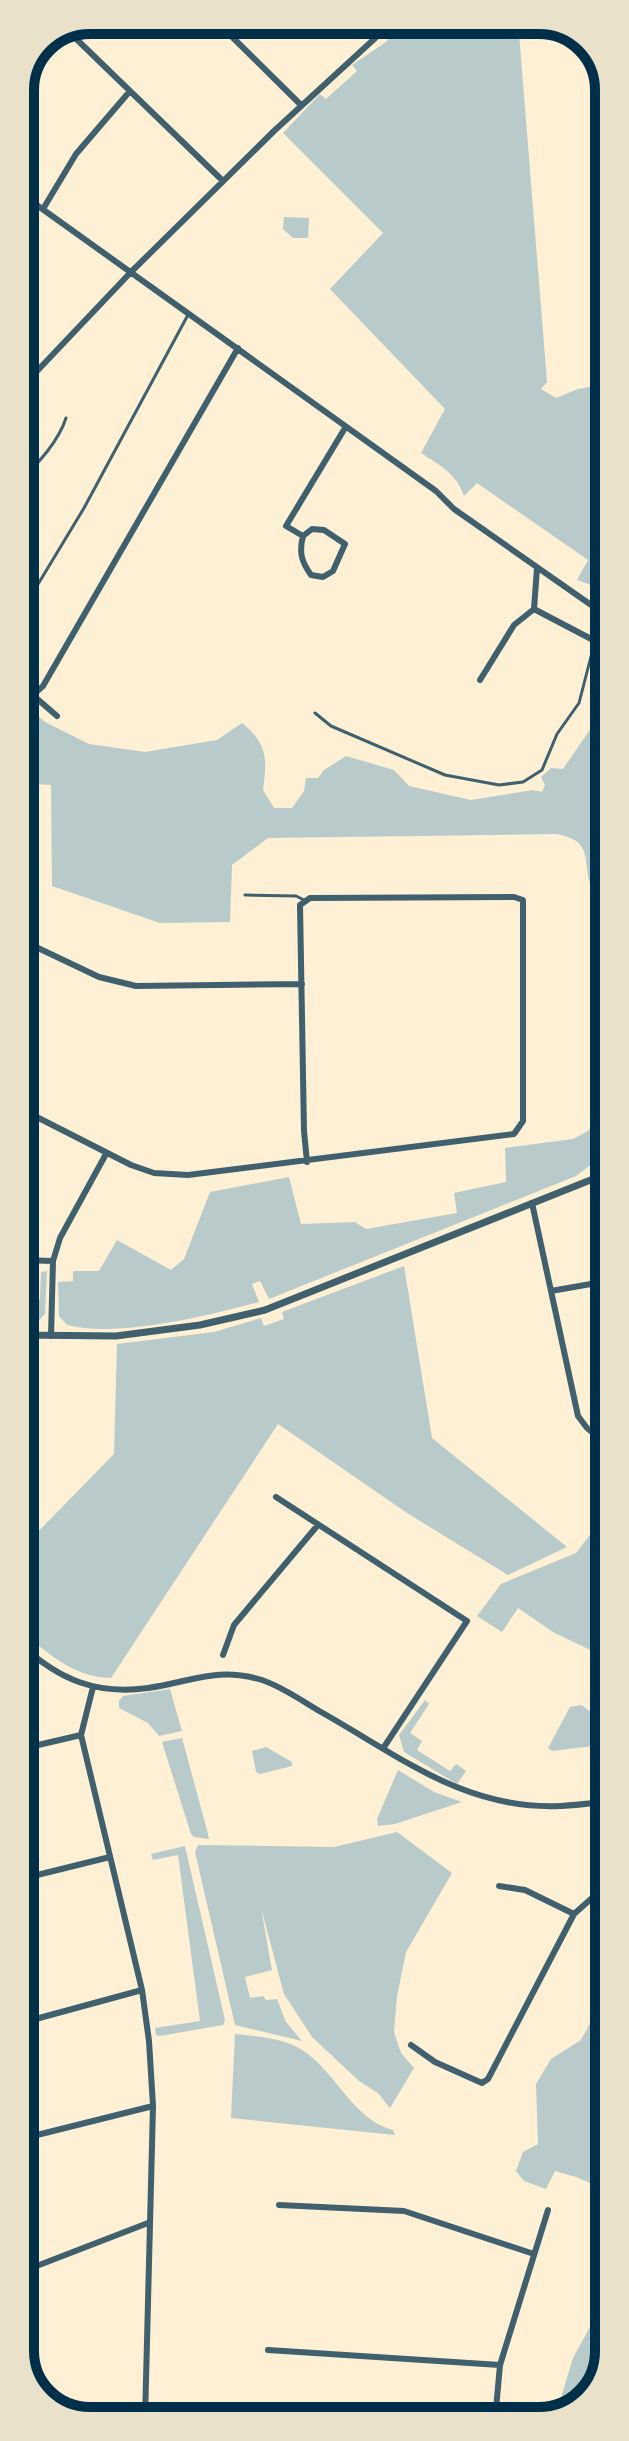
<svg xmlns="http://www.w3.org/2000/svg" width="629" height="2441" viewBox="0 0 629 2441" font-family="Roboto,sans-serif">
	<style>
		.green { fill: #b9caca }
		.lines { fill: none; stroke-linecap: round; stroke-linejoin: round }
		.service { stroke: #3f606c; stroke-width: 3 }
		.minor { stroke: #3f606c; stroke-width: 6 }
		.tertiary { stroke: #3f606c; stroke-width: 7 }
		.rim { fill: none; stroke: #003049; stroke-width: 10 }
	</style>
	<rect width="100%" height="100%" fill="#fdf0d5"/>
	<path class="green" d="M403,20L518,21L547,382L541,389L556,398L578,389L608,384V591L577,580L588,560L477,483L464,496C456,473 441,466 421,453L445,409L330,289L383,233L283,133L320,94L326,99L357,71L352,65L386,42Z
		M284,217L309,218L308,238H293L283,229Z
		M608,628V1152L576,1176L269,1299L260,1281L252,1284L259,1302C206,1316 119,1338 67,1325L59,1316L58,1282L73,1281V1271H99L117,1240L171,1270L184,1259L210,1192L289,1177L301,1224L355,1222L366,1229L457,1213L454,1193L506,1182L505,1148L573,1139L588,1131L598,1117V1068L604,986L606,903L604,889L589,881C584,852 589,841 557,834L268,838L232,865L230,922L160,923L52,886L51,785L20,783V700L45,722L89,744L145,752L217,740L242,723C268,744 267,759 263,790L274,808H292L304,791L306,778H318L324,770L346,756L394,770L409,786L471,800L533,790L542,792L545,785L541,777L551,768L563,769L602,712L593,681Z
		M404,1266L432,1438L567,1547L508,1575L407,1513L278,1424L111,1678C73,1677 49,1654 21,1631V1549L114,1454L117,1344L214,1332L261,1318L264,1326L284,1319L282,1312Z
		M47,1271L45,1314L33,1326L21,1328V1317L40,1299L41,1272Z
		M609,1510V1659L553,1632L518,1608L502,1632L477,1616L501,1584L576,1553Z
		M170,1689L182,1731L159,1736L148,1723L119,1708V1701L123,1696Z
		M425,1700L429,1704L410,1733L422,1741L417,1750L450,1771L456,1764L466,1771L457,1784L404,1752L399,1735Z
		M581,1705L609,1724V1744L552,1751L548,1748L570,1707Z
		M182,1738L207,1830L209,1839L194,1837L191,1834L162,1742Z
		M266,1747L292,1762V1766L260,1774L256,1772L252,1751Z
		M398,1770L434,1792L462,1802L395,1824L378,1826L377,1819Z
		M397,1832L452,1873L406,1952L397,1996L394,2032L401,2053L414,2068L390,2108L378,2093L359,2081L312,2037L284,1994L261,1908L272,1970L245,1977L250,1998L263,1996L266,2000L277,1999L286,2022L302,2041L235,2025L195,1852L198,1845L334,1847Z
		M185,1846L225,2020L223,2025L160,2036L156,2035L155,2028L200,2021L178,1855L153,1860L151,1854Z
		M609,1988V2191L576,2177L555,2171L546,2189L524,2181L516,2171L523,2152L538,2144L536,2084L551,2059L581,2040Z
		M235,2034C255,2036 277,2038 295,2046C333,2064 351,2120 393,2130L395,2135L231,2118Z
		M609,2292V2351L592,2397L564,2413L562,2394L573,2358Z"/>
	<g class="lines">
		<path class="service" d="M20,479C38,465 59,440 66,418
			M20,614L84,508L189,313
			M315,713L331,726L445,775L499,785L523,782L542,770L557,734L579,703L595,641
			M245,895L296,896L306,901
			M604,1801L609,1810"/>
		<path class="minor" d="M215,20L301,105
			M67,30L223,181
			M20,193L436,491L454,509L594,607L598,615L595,641L534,609L537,568
			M43,209L76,154L130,91
			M20,389L131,272L274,131L384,30L374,20
			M303,536L312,529L324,530L345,544L333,571L323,577L311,575C301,561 299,552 303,536L286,526L345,428
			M480,680L514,625L534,609
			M20,684L57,716
			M32,696L43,686L238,348
			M20,850C36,864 29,881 20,898
			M20,961L28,949L38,948L99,977L136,986L302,984
			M21,1109L131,1165L154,1173L188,1175L514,1134L523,1121V900L514,897L310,898L300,905L304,1131L307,1162
			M532,1203L578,1416L587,1428L608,1445
			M21,1260L53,1261L60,1238L106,1154
			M551,1291L608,1281
			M51,1336L53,1261
			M276,1497L467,1621L384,1747
			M21,1645C60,1680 96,1695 148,1688C191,1682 217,1666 262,1680C283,1687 302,1701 321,1712C401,1757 465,1810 560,1806C576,1805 593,1804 609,1800
			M223,1655L234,1625L317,1526
			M93,1687L81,1735L142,1990L149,2041L153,2106L145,2420
			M21,1749L81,1735
			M21,1879L110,1857
			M499,1886L525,1890L574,1914
			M21,2023L142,1990
			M411,2045L435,2062L482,2083L488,2079L574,1914L609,1883
			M21,2139L153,2106
			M279,2205L404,2211L534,2254
			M21,2272L148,2223
			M21,2302L44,2402
			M268,2350L500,2365
			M495,2420L500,2365L548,2210"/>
		<path class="tertiary" d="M21,1335L116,1336L200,1325L265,1310L608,1173"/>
	</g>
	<path d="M0 0H629V2441H0ZM90 34H539A56 56 0 0 1 595 90V2351A56 56 0 0 1 539 2407H90A56 56 0 0 1 34 2351V90A56 56 0 0 1 90 34Z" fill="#e9e1ca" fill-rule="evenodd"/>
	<path class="rim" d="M90 34H539A56 56 0 0 1 595 90V2351A56 56 0 0 1 539 2407H90A56 56 0 0 1 34 2351V90A56 56 0 0 1 90 34Z"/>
</svg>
